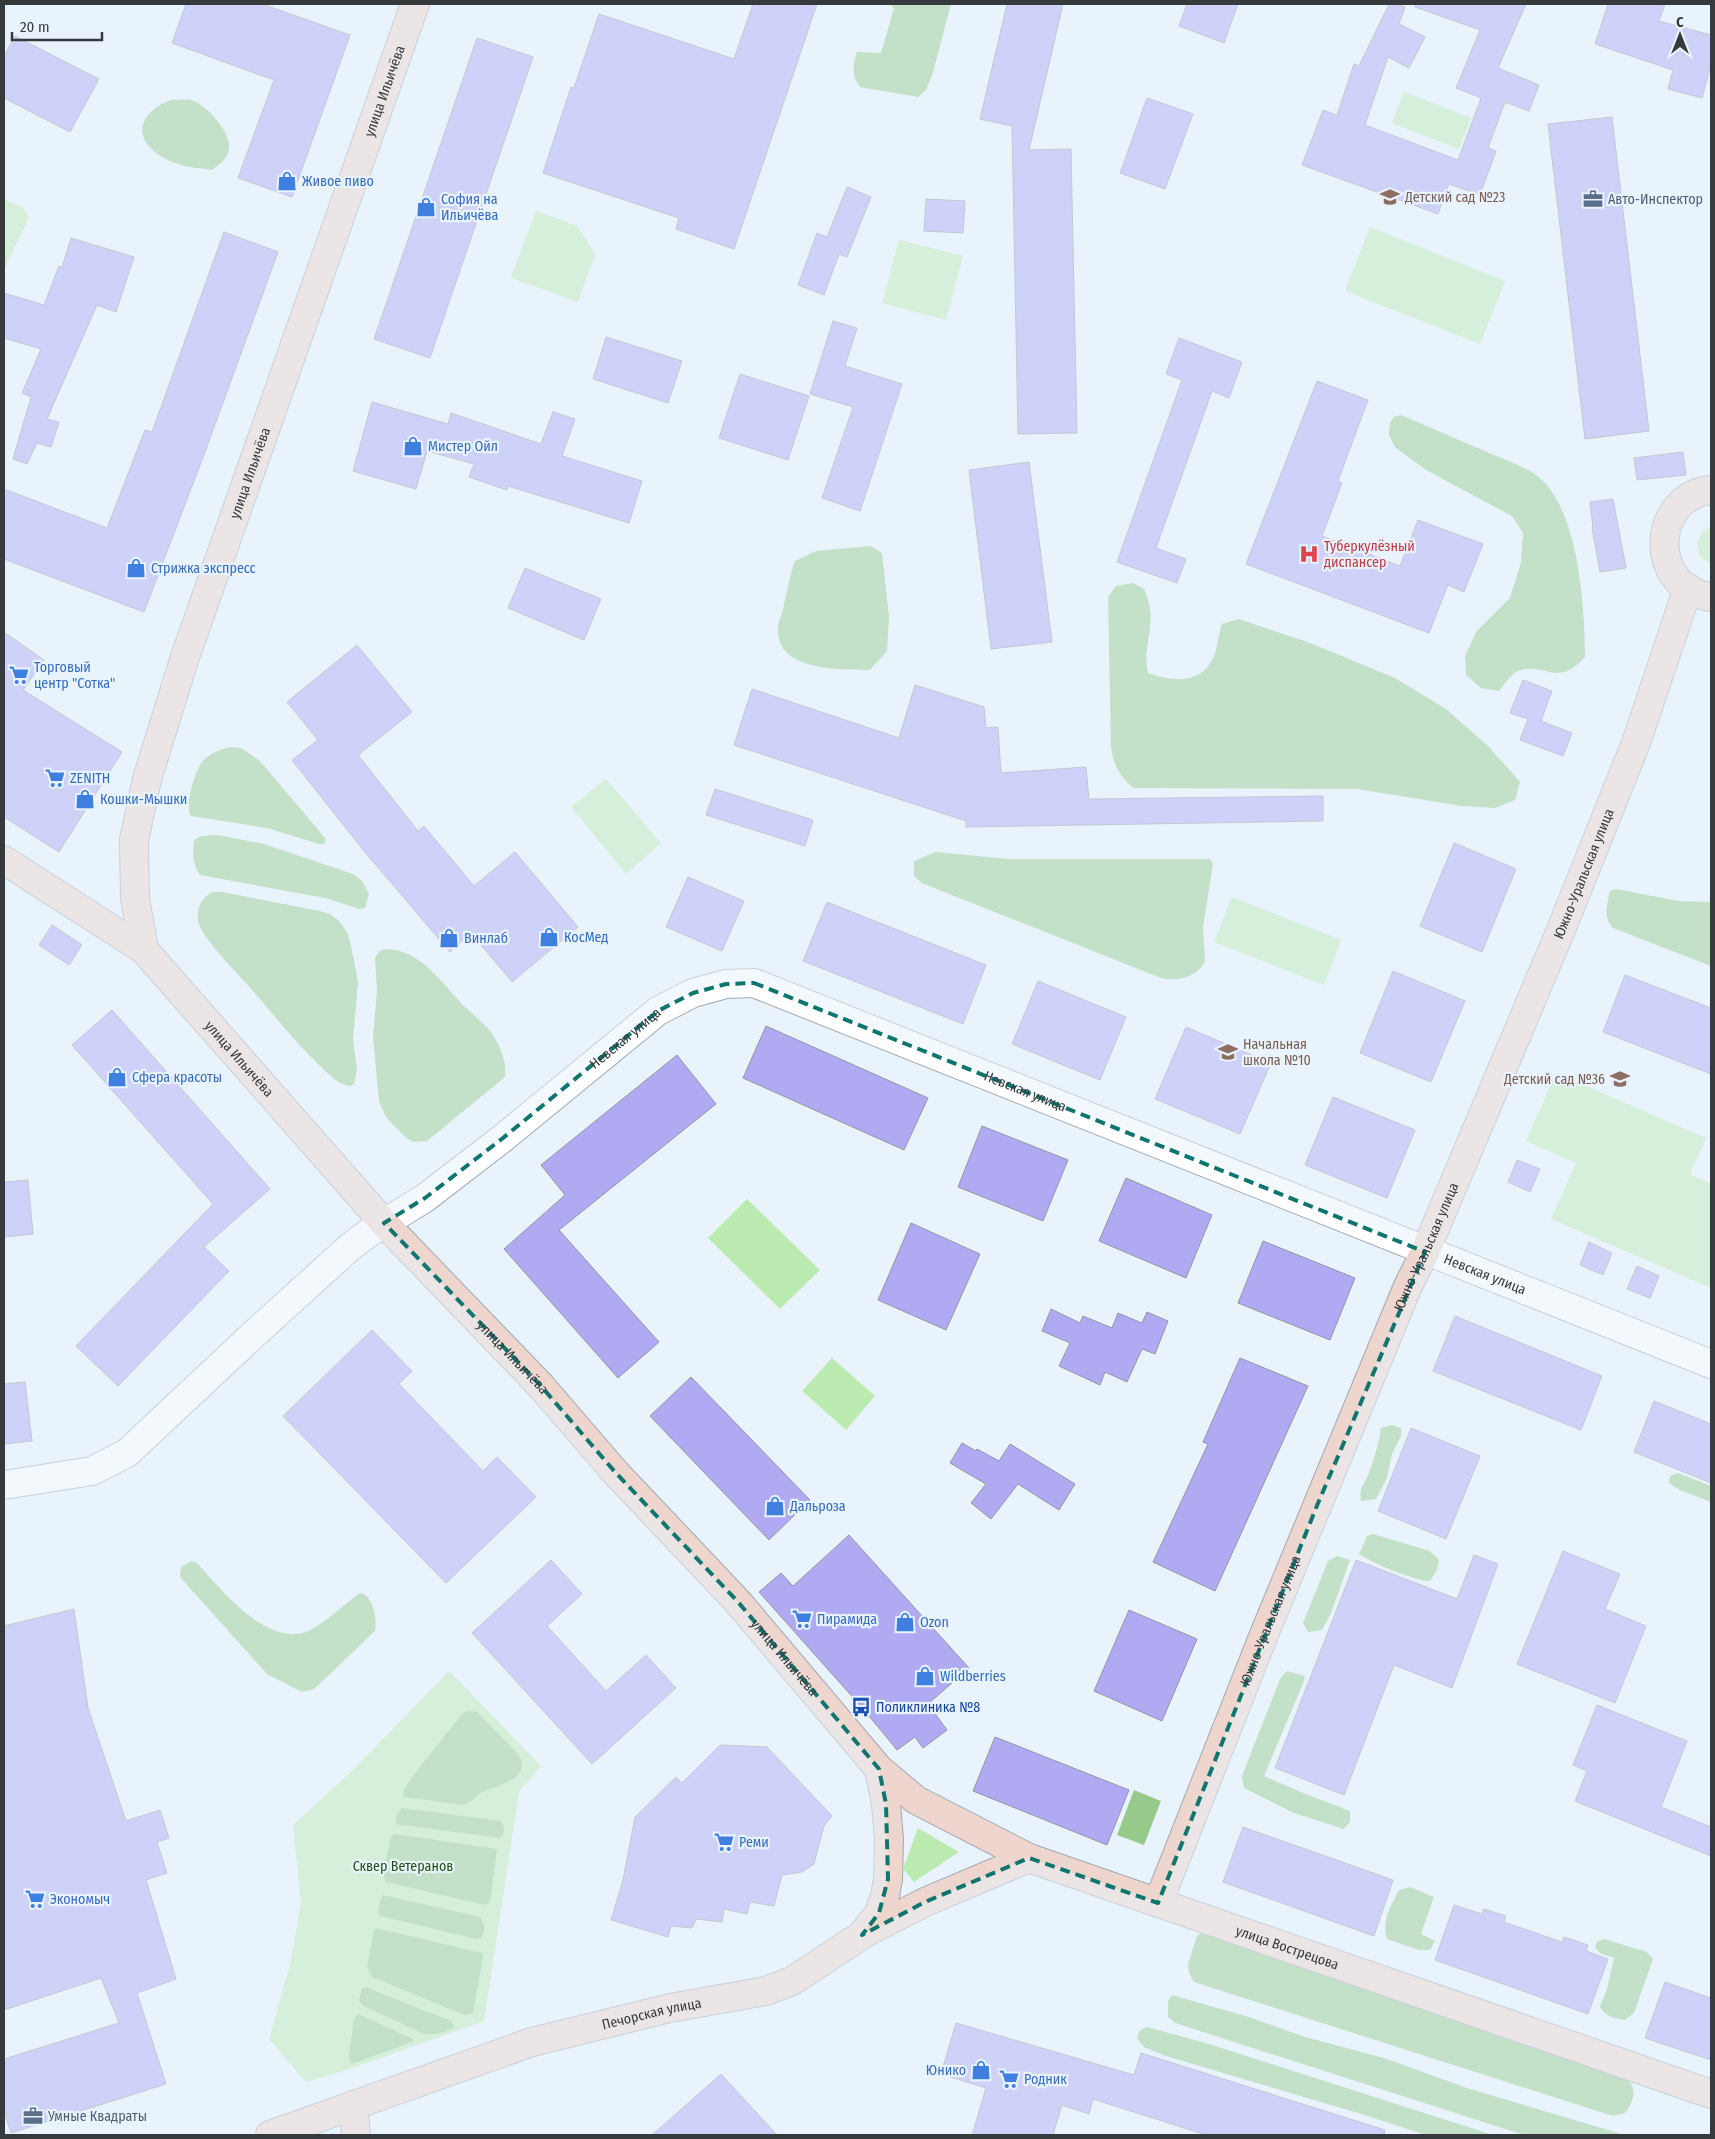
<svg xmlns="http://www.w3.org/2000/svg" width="1715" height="2139" viewBox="0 0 1715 2139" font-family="'Fira Sans Condensed',sans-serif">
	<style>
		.green { fill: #bcebb1 }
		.forest { fill: #96c98a }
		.building { fill: #b0aaf3; stroke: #9695a1 }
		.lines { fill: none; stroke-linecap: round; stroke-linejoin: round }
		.street-casing { stroke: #a0a9b2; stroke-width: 30 }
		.secondary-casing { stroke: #a0a9b2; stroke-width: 30 }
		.street { stroke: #fff; stroke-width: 28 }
		.secondary { stroke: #eed5cd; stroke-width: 28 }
		.marked { fill: none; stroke: #0f766e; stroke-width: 4; stroke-dasharray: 10 6; stroke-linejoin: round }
		.labels { text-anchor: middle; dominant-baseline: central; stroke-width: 4.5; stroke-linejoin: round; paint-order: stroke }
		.street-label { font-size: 14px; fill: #363a3d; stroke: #e9f3fc }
		.shop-label { font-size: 14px; fill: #366cbe; stroke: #e9f3fc; text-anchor: start }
		.education-label { font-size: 14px; fill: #785e54; stroke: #e9f3fc; text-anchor: start }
		.service-label { font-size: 14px; fill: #4e5e75; stroke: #e9f3fc; text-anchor: start }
		.health-label { font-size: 14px; fill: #be3a42; stroke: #e9f3fc; text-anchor: start }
		.transit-label { font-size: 14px; fill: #164399; stroke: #e9f3fc; text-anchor: start }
		.park-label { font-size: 14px; fill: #215214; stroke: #e9f3fc }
	</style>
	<rect width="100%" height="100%" fill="#e9f3fc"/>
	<path class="green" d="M1404,92L1471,118L1459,149L1392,123Z
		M4,199L23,208L29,218L4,269Z
		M536,211L578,226L595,255L578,302L511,278Z
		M1370,227L1505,281L1480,344L1345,291Z
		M899,240L963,256L946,320L882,303Z
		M1711,527V564L1700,557L1697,543L1704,530Z
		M606,779L661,843L626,874L571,807Z
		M1232,897L1341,940L1324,985L1214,942Z
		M1556,1073L1706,1138L1690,1174L1711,1184V1288L1551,1219L1576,1163L1526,1141Z
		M747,1199L820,1270L780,1309L708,1238Z
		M832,1358L875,1396L846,1430L802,1391Z
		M449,1671L541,1766L519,1792L484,2021L353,2068L306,2082L269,2039L290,1965L301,1903L293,1825L353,1770Z
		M918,1828L959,1852L914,1882L903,1869Z"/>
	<path class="forest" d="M890,4H951L933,72L926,90L918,97L860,87C851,75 853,65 857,52L881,53L894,8Z
		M171,100C177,100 185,99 191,100C206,104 232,133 229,149C227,159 220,164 212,170C202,168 191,168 181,165C140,153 124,119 171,100Z
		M1401,415C1430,428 1460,440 1489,453C1507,461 1529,467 1543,481C1579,517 1585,609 1585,657C1557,689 1544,661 1518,671C1511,674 1504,685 1499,691L1481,688L1466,675L1465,656L1476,632L1510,598L1521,562L1523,533L1512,516L1426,470L1395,447L1389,435L1390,423L1394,417Z
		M871,546L882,553L889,617L887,651L870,670C840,669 775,672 778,627C778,621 782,615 783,609C787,593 789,577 795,561L816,551Z
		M1133,583L1144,589C1160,623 1141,642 1148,673C1167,680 1195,685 1209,665C1218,654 1217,637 1222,624L1239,619L1310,643L1395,678L1446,709L1488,746L1520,782L1515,800L1495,808L1462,806L1357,789L1134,788C1119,777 1114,765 1111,747L1108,597L1116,586Z
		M231,747L241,748L259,760L326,839L324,844H319L267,828L191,816C184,806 195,766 206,758C213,752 222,749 231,747Z
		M218,835L264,844L353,874L362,881L369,894L365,908L360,909L325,898L200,875C192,864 193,853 194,840L201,836Z
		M936,852L1007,859H1210L1213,864L1203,927L1205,962C1196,977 1178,982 1161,978L922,883L914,876V861Z
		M1616,889L1678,901L1711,902V966L1613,928C1603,918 1607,904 1610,891Z
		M213,892H222L320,911L330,914L340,922L348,934L354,960L358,983L353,1039L357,1069L354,1084L350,1086C344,1085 339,1083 333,1078C301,1050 274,1015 246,983C232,968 209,944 200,927C194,913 200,898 213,892Z
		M385,949C421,949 442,984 464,1006C474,1016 487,1025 494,1037C501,1048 507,1064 505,1077L427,1141L414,1142L406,1138L386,1117L379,1101L373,1037L377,991L375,958L380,951Z
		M1392,1425L1401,1428V1436L1392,1454L1387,1478L1376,1499L1361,1501C1359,1486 1364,1487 1368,1475C1374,1460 1379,1443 1381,1428Z
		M1678,1473L1711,1486V1502L1680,1490L1669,1483L1670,1476Z
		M1373,1534L1430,1551L1439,1560L1437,1570L1430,1581C1415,1581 1372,1563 1359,1554L1367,1536Z
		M1337,1556L1350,1560L1331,1613L1322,1630L1308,1632L1303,1623L1328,1561Z
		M192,1561L197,1563C221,1589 265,1646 306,1632C317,1629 349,1601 360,1593C374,1596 377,1619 375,1631L314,1689L302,1692L267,1674L180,1577L181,1567Z
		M1287,1671L1305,1676L1304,1681L1264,1776L1303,1793L1350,1811V1822L1344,1829L1294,1813L1244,1788L1242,1776L1280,1679Z
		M468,1711L477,1712L519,1755C533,1780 495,1785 481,1793C475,1797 471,1802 464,1805L404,1797L403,1792L412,1777L463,1713Z
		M1134,1790L1161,1801L1144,1845L1117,1835Z
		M402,1808L501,1821C505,1826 505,1834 500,1838L396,1824V1816Z
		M395,1834L497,1849L490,1902L485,1905L386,1882L383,1874L391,1836Z
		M1410,1887L1434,1897L1421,1934L1435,1941L1430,1950H1419L1387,1939C1381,1922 1391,1905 1399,1890Z
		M382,1895L480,1917C485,1924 486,1931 481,1938L476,1939L381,1916L378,1912Z
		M376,1928L482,1953L483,1957L473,2013L465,2015L372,1977L367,1967L374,1930Z
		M1203,1932L1623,2076C1638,2086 1635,2100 1625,2113L1613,2116L1194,1982L1189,1973L1188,1964L1197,1936Z
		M1604,1939L1647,1952L1653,1959L1634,2013L1625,2020C1614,2018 1605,2017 1600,2006L1607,1989L1614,1958L1600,1953L1595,1947L1597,1942Z
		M365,1987L451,2021L454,2026C447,2033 434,2035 424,2034L362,2005L359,2000L362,1988Z
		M1172,1995L1249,2017L1305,2037L1384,2058L1467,2088L1625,2135H1524L1175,2023L1168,2017V2002Z
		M358,2014L413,2039L415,2041L351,2064L349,2057L354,2019Z
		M1147,2027L1209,2044L1493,2135H1426L1358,2113L1166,2056L1144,2047L1137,2038L1140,2030Z"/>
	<path class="building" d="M186,4H262L350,35L292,197L238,178L274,80L172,43Z
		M753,4H817L734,249L676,229L679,218L543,173L571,87L574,88L599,14L734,59Z
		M1007,4H1063L1029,150L1071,149L1077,433L1018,434L1012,126L980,119Z
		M1187,4H1238L1224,43L1179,26Z
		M1389,4H1396L1405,7L1399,24L1425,37L1409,68L1388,57L1365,125L1458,160L1481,98L1456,88L1480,30L1415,7L1416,4H1526L1498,68L1539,85L1529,111L1505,102L1488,148L1496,151L1480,195L1449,184L1438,214L1302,165L1323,110L1337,115L1354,64L1359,66Z
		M1608,4H1665L1659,21L1711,35V65L1702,98L1668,89L1673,70L1595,44Z
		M15,36L99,79L70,132L4,98V56Z
		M477,38L533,57L430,358L374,339Z
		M1147,98L1193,114L1165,189L1120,173Z
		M1612,117L1649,431L1585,439L1548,124Z
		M847,187L871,197L847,257L839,254L824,295L798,285L817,233L827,237Z
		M926,199L965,201L963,233L924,231Z
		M224,232L278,252L205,452L144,612L4,559V489L107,528L145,430L152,432Z
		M71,238L134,257L116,312L97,305L47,419L59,422L51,447L37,443L27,464L13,459L31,397L22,393L41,349L4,338V293L44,305L59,266L62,267Z
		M833,321L857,328L845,366L902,384L860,511L822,498L853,407L810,394Z
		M606,337L682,361L668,403L593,379Z
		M1179,338L1242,362L1229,398L1212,391L1156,548L1186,559L1177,583L1117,562L1182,380L1166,374Z
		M740,374L809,396L788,460L719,438Z
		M1317,381L1368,400L1338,481L1342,483L1322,536L1400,566L1418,520L1483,544L1464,592L1448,585L1429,633L1246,564Z
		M372,402L448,424L451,413L541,444L553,412L575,419L562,456L642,481L629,523L508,486L507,490L469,477L474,464L427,451L416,489L353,471Z
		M1683,452L1686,475L1637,480L1634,458Z
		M1029,462L1052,642L991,649L969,470Z
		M1613,499L1626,568L1600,572L1592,528H1593L1590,502Z
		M525,568L601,599L584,640L508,608Z
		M4,632L44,660L23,690L122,752L59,852L4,817Z
		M357,645L412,712L358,755L418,831L424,826L474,886L515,852L578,927L512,982L471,933L450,952L364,851L292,760L318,740L287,702Z
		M1523,680L1552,691L1541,721L1572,733L1563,756L1520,740L1528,719L1510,713Z
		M915,685L984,707L986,728L998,727L1001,773L1086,767L1089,799L1323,796V821L966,827V821L734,745L752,689L899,738Z
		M715,789L813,820L805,846L706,815Z
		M1454,843L1516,869L1482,952L1420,926Z
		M688,877L744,901L722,951L666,927Z
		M827,902L986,965L963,1024L803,961Z
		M52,925L82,945L69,965L39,945Z
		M1393,971L1465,1001L1431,1082L1360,1053Z
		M1625,975L1711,1008V1074L1603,1032Z
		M1038,981L1126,1017L1100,1080L1012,1044Z
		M112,1010L270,1189L204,1247L229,1271L118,1386L76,1346L213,1204L72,1045Z
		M766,1026L928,1098L904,1150L743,1078Z
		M1186,1027L1271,1063L1240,1134L1155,1099Z
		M677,1055L716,1104L559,1230L659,1342L618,1378L504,1249L565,1195L541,1165Z
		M1333,1097L1415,1130L1387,1198L1305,1165Z
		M982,1126L1068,1160L1043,1221L958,1187Z
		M1517,1160L1540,1169L1530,1192L1508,1182Z
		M1126,1178L1212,1215L1186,1278L1099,1241Z
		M28,1180L33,1234L4,1237V1182Z
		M911,1223L980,1254L946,1330L878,1300Z
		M1263,1241L1355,1278L1330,1340L1238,1303Z
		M1589,1242L1612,1253L1603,1275L1580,1265Z
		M1637,1266L1659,1276L1650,1298L1627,1289Z
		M1051,1309L1080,1323L1083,1316L1112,1328L1118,1313L1142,1323L1147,1312L1168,1321L1155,1354L1142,1349L1127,1382L1105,1372L1100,1385L1059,1366L1070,1343L1042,1331Z
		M1455,1316L1602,1376L1581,1430L1433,1371Z
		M372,1330L412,1371L399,1384L483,1471L497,1457L536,1497L446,1583L283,1416Z
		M1240,1358L1308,1386L1215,1591L1153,1562L1208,1444L1203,1442Z
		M691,1377L810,1500L769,1540L650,1416Z
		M25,1382L32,1441L4,1444V1384Z
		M1654,1401L1711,1424V1483L1634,1452Z
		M1411,1428L1480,1456L1446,1539L1378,1511Z
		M962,1443L976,1451L977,1449L999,1461L1010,1444L1075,1484L1059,1510L1018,1484L991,1519L971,1503L986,1484L950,1463Z
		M849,1535L969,1668L928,1704L947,1730L923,1748L915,1737L897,1750L865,1711L759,1592L781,1573L793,1586Z
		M1563,1551L1620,1574L1605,1609L1646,1626L1615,1703L1517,1664Z
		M1474,1555L1498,1564L1452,1688L1394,1665L1344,1795L1275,1768L1356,1560L1457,1599Z
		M551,1560L582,1594L547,1626L606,1691L646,1655L676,1688L592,1764L472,1633Z
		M74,1609L88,1708L126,1821L160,1810L169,1838L157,1842L167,1873L146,1880L176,1979L137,1993L166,2084L11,2133L4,2112V2059L119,2023L101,1978L4,2010V1626Z
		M1129,1610L1197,1639L1162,1721L1094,1691Z
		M1597,1705L1687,1741L1661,1807L1711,1827V1856L1575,1801L1587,1771L1573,1765Z
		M995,1737L1129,1790L1107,1845L973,1791Z
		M720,1745L767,1747L832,1816L824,1826L814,1864L802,1872L782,1875L774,1906L750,1902L747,1914L724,1909L722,1922L696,1919L692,1928L671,1926L668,1937L611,1920L623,1880L635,1817L676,1777L682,1783Z
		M1243,1827L1393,1880L1374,1936L1223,1882Z
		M1454,1905L1482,1914L1484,1909L1506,1916L1504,1922L1562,1942L1564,1937L1588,1945L1586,1951L1608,1959L1588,2014L1435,1960Z
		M1665,1982L1711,1998V2060L1645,2038Z
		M956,2023L1134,2075L1141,2053L1385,2130L1384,2135H1206L1093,2099L1089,2114L1062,2105L1053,2135H972L986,2088L941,2074Z
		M721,2074L777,2135H652L703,2090Z"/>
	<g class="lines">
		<defs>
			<g id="street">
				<path id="s1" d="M4,1485L92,1471L127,1453L254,1334L350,1247L370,1232L425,1198L503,1138L658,1011L693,993L726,984L754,983L1711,1364"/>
			</g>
			<g id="secondary">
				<path d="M1711,490C1649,497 1649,590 1711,597"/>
				<path id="s2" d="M4,860L144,950L384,1223L541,1386L615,1472L738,1602L879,1769L916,1800L1029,1858L1711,2094"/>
				<path id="s3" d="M144,950L135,898L134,840L147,779L185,657L415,4"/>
				<path id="s4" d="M1158,1903L1265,1632L1408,1286L1425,1252L1561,930L1636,743L1688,588"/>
				<path d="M865,1933L925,1902L1029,1858"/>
				<path d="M353,2105L356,2135"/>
				<path id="s5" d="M270,2135L532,2042L670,2008L766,1991L792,1981L862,1935L879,1913L885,1896L888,1879L889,1839L886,1804L879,1769"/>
			</g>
		</defs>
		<use href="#street" class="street-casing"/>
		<use href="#secondary" class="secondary-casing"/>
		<use href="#street" class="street"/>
		<use href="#secondary" class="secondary"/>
	</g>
	<path d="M0 0H1715V2139H0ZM754,983L1425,1252L1316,1508L1158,1903L1029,1858L925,1902L862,1935L879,1913L888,1879L886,1804L879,1769L738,1602L615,1472L541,1386L384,1223L425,1198L503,1138L658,1011L693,993L726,984Z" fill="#e9f3fc" fill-opacity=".55" fill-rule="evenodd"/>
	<path class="marked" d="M754,983L1425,1252L1316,1508L1158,1903L1029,1858L925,1902L862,1935L879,1913L888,1879L886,1804L879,1769L738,1602L615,1472L541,1386L384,1223L425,1198L503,1138L658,1011L693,993L726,984Z"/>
	<defs>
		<symbol id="shop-bare" viewBox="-9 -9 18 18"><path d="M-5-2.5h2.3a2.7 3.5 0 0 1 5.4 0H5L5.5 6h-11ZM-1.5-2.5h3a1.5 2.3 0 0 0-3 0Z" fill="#3f7fe0" stroke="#e9f3fc" stroke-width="2.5" paint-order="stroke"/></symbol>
		<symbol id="school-bare" viewBox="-9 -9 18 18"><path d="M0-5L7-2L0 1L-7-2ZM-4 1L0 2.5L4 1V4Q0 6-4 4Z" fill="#8d6e63" stroke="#e9f3fc" stroke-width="2.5" paint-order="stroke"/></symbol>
		<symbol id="office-bare" viewBox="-9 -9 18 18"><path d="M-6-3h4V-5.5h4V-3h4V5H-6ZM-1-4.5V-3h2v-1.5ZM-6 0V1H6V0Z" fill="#5c6f8a" stroke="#e9f3fc" stroke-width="2.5" paint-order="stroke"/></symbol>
		<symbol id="hospital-bare" viewBox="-9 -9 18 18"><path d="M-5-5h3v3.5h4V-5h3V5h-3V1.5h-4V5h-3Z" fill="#e0444e" stroke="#e9f3fc" stroke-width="2.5" paint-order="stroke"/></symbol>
		<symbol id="supermarket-bare" viewBox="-9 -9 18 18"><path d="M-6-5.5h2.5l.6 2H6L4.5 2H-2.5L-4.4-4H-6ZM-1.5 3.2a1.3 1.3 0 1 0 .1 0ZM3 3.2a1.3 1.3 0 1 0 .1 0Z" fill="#3f7fe0" stroke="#e9f3fc" stroke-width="2.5" paint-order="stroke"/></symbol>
		<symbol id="bus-bare" viewBox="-9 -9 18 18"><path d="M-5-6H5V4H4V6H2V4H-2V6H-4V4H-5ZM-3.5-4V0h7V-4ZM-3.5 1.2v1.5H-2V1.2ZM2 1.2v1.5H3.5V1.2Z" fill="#1a4fb4" stroke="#e9f3fc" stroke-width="2.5" paint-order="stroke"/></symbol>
	</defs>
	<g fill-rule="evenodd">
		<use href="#shop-bare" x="273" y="167" width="28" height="28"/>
		<use href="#school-bare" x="1376" y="183" width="28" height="28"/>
		<use href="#office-bare" x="1579" y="185" width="28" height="28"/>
		<use href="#shop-bare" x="412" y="193" width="28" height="28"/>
		<use href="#shop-bare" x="399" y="432" width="28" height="28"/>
		<use href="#hospital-bare" x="1295" y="540" width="28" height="28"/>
		<use href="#shop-bare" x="122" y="554" width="28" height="28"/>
		<use href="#supermarket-bare" x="5" y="661" width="28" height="28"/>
		<use href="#supermarket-bare" x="41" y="764" width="28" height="28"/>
		<use href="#shop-bare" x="71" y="785" width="28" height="28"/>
		<use href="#shop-bare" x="535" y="923" width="28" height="28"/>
		<use href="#shop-bare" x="435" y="924" width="28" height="28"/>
		<use href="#school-bare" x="1214" y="1038" width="28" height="28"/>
		<use href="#shop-bare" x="103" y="1063" width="28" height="28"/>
		<use href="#school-bare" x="1606" y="1065" width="28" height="28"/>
		<use href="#shop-bare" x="761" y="1492" width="28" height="28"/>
		<use href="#supermarket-bare" x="788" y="1605" width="28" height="28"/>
		<use href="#shop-bare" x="891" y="1608" width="28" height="28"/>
		<use href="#shop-bare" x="911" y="1662" width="28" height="28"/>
		<use href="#bus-bare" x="847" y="1693" width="28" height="28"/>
		<use href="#supermarket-bare" x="710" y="1828" width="28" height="28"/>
		<use href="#supermarket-bare" x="21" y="1885" width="28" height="28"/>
		<use href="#shop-bare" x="967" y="2056" width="28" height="28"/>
		<use href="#supermarket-bare" x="995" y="2065" width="28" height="28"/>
		<use href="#office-bare" x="19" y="2102" width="28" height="28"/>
	</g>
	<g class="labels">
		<g class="street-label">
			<text stroke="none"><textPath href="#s3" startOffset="901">улица Ильичёва</textPath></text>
			<text stroke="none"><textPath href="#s3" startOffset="496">улица Ильичёва</textPath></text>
			<text stroke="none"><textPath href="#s4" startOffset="1114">Южно-Уральская улица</textPath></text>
			<text stroke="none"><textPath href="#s1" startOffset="778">Невская улица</textPath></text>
			<text stroke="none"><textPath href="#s2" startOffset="311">улица Ильичёва</textPath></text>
			<text stroke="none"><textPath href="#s1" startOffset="1214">Невская улица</textPath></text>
			<text stroke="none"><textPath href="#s4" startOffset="709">Южно-Уральская улица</textPath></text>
			<text stroke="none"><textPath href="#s1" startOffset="1709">Невская улица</textPath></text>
			<text stroke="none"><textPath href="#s2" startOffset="716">улица Ильичёва</textPath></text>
			<text stroke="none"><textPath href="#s4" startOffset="304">Южно-Уральская улица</textPath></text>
			<text stroke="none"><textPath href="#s2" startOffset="1121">улица Ильичёва</textPath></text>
			<text stroke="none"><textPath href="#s2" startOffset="1716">улица Вострецова</textPath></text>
			<text stroke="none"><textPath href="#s5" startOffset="401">Печорская улица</textPath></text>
		</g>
		<g class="shop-label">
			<text x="302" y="181">Живое пиво</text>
			<text x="441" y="199">София на<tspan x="441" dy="16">Ильичёва</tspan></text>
			<text x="428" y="446">Мистер Ойл</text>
			<text x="151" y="568">Стрижка экспресс</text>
			<text x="34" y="667">Торговый<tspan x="34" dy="16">центр "Сотка"</tspan></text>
			<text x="70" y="778">ZENITH</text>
			<text x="100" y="799">Кошки-Мышки</text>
			<text x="564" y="937">КосМед</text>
			<text x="464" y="938">Винлаб</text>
			<text x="132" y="1077">Сфера красоты</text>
			<text x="790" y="1506">Дальроза</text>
			<text x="817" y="1619">Пирамида</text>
			<text x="920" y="1622">Ozon</text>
			<text x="940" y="1676">Wildberries</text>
			<text x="739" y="1842">Реми</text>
			<text x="50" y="1899">Экономыч</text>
			<text x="966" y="2070" text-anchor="end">Юнико</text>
			<text x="1024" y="2079">Родник</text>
		</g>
		<g class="education-label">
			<text x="1405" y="197">Детский сад №23</text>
			<text x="1243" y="1044">Начальная<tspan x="1243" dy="16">школа №10</tspan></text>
			<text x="1605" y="1079" text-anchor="end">Детский сад №36</text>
		</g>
		<g class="service-label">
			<text x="1608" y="199">Авто-Инспектор</text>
			<text x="48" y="2116">Умные Квадраты</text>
		</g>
		<g class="health-label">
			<text x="1324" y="546">Туберкулёзный<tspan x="1324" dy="16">диспансер</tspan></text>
		</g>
		<g class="transit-label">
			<text x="876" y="1707">Поликлиника №8</text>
		</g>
		<g class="park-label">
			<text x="403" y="1866">Сквер Ветеранов</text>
		</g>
	</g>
	<rect width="1715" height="2139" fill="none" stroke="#363a3d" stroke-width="10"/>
	<g transform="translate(1680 35)" stroke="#e9f3fc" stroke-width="4" paint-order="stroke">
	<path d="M0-4L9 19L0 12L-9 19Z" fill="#363a3d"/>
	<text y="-8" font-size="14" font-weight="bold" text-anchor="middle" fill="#363a3d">С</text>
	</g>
	<path d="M12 32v8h90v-8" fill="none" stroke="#363a3d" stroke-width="2.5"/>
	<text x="20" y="32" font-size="15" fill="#363a3d" stroke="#e9f3fc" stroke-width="4" paint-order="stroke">20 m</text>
</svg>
